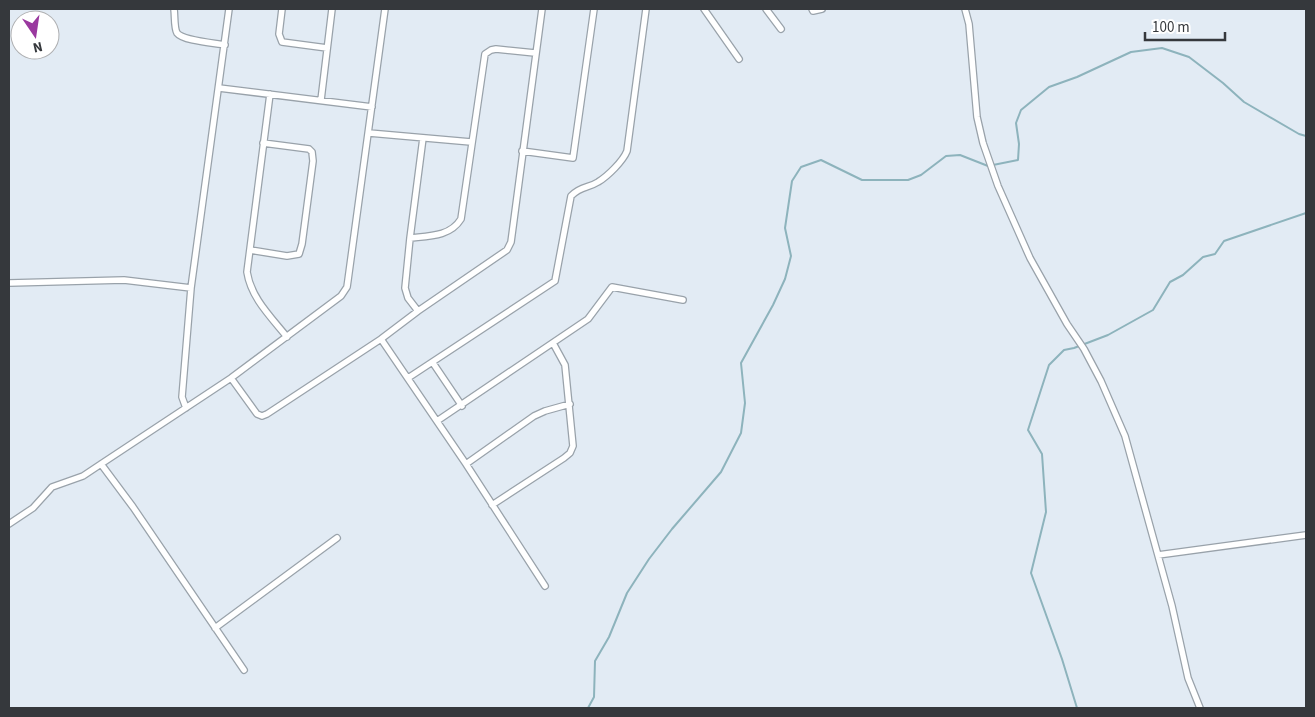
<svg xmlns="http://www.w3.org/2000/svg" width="1315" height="717" viewBox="0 0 1315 717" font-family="'Source Sans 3',sans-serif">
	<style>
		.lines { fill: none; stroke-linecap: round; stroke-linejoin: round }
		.stream { stroke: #8db3bc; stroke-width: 2 }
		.street-casing { stroke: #99a2aa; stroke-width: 8 }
		.street { stroke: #fff; stroke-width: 5.5 }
	</style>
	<rect width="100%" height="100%" fill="#e2ebf4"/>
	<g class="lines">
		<path class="stream" d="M588,708L594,697L595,661L609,637L627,593L649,559L672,529L721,472L741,433L745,403L741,363L773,305L785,279L791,256L785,228L792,181L801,167L821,160L862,180H908L921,175L946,156L960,155L988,166L1018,160L1019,144L1016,123L1021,110L1049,87L1077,77L1131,52L1162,48L1189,57L1223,83L1244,102L1299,134L1306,136
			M1077,708L1062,659L1031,573L1046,512L1042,454L1028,430L1049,365L1064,350L1074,348L1108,335L1153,310L1170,282L1183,275L1203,257L1215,254L1224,241L1306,213"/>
		<defs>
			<path id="street" d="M174,9C175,16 174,28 177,33C183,41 215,43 225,45
				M282,9L279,34L282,42L327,48
				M704,9L739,59
				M766,9L781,29
				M812,9L813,11L822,9
				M965,9L969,24L977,117L983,143L998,186L1030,258L1067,324L1084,349L1101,381L1125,436L1172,606L1188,678L1200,708
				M219,88L372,107
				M270,94L247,272C251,298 271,317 287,337
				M321,100L332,9
				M369,133L471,142
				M522,151L573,158L594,9
				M410,238C428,236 450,237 461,219L485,54L491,50L496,49L535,53
				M250,250L287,256L299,254L302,244L313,161L312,152L309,149L263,143
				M9,283L124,280L191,288
				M418,311L408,298L405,288L410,238L423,138
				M381,339L466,464L545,586
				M433,363L462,406
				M231,378L257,414L262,416L267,414L381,339L418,311L507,250L511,242L542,9
				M408,378L555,281L571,196C582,185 587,189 598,182C608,176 623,161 627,151L646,9
				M186,408L182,397L191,288L229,9
				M437,421L588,319L612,287L683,300
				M101,464L133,507L244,670
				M466,464L534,416L545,411L570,404
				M492,505L564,458L570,453L573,446L565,365L553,343
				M9,524L33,508L52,487L83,476L101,464L231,378L341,296L347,287L348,280L385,9
				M1158,555L1306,535
				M215,628L337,538"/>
		</defs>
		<use href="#street" class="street-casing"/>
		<use href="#street" class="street"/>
	</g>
	<rect width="1315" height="717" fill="none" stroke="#35383c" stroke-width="20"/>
	<g transform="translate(35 35) rotate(167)"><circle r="24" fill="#ffffff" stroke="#aeafb1"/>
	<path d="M0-4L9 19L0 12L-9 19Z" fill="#9a389f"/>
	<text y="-8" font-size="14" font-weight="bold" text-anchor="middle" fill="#35383c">N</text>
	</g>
	<path d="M1145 32v8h80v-8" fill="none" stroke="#35383c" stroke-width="2.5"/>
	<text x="1152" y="32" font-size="15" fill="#35383c" stroke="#ffffff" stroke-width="4" paint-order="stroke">100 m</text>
</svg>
